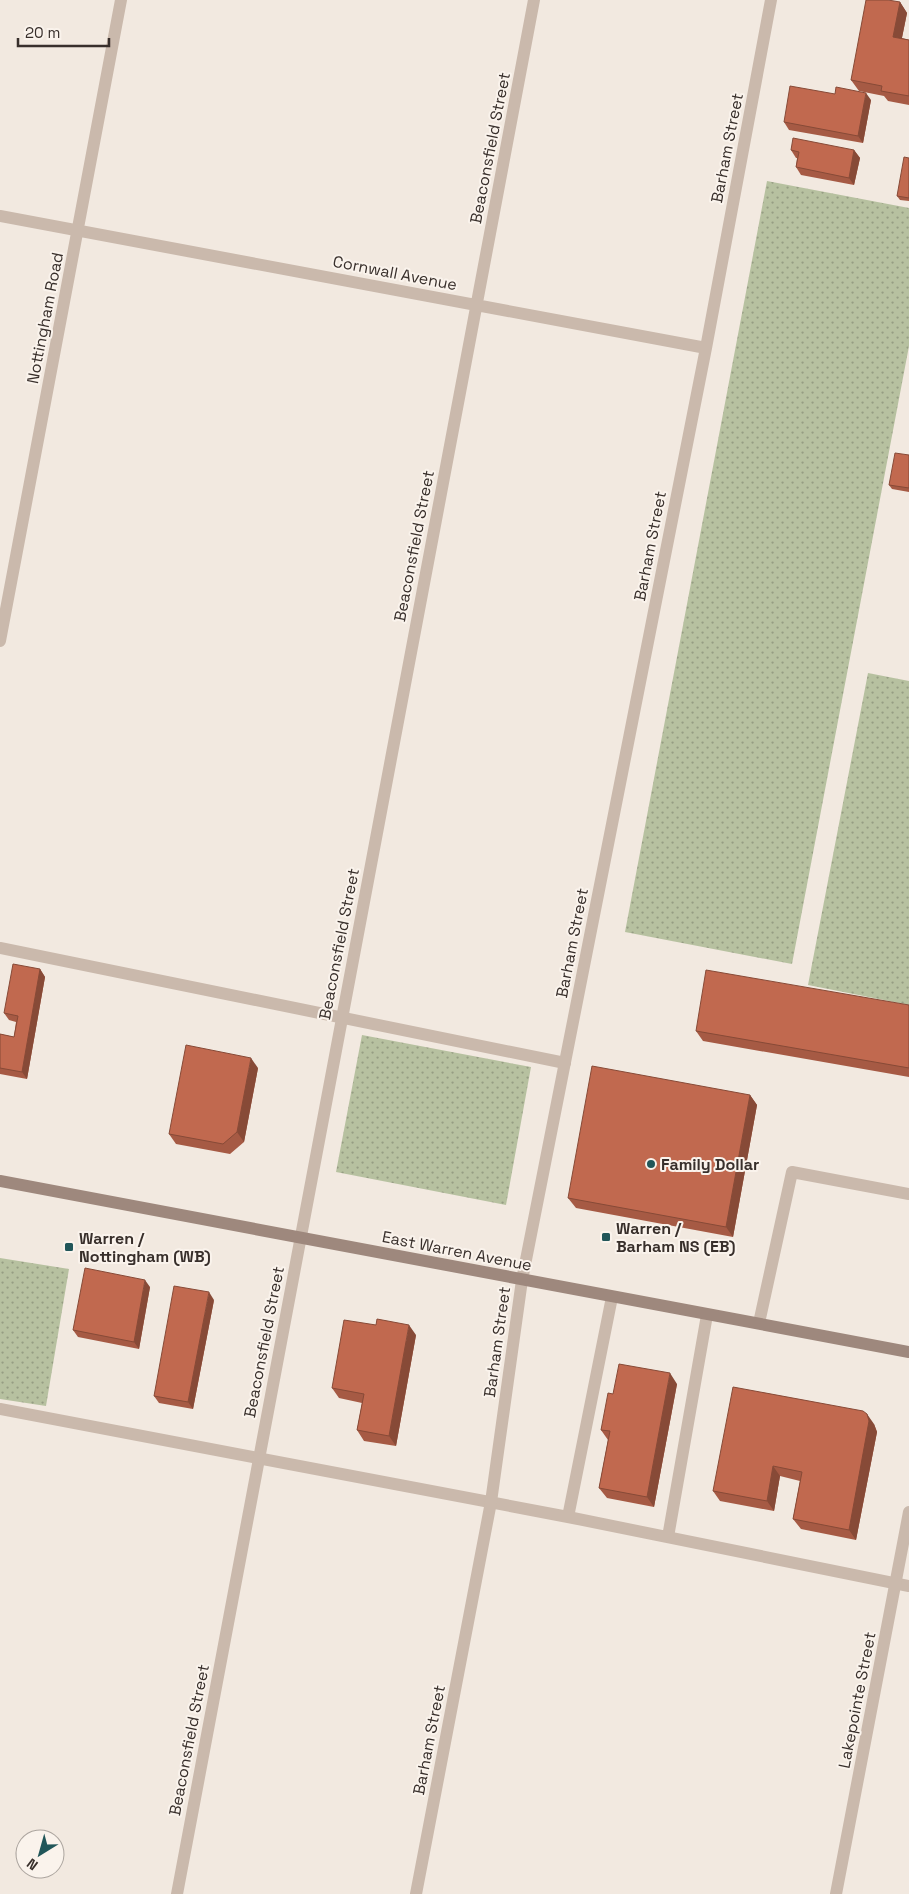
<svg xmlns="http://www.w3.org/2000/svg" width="909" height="1894" viewBox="0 0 909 1894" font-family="'Space Grotesk',sans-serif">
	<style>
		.grass { fill: url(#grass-dots) }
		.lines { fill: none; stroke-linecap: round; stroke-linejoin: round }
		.service { stroke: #cab9ac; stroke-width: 12 }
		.minor { stroke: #cab9ac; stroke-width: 12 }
		.secondary { stroke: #9e887d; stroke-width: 12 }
		.wall { fill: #a65a44 }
		.shaded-wall { fill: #874a37 }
		.building { fill: #c1694f; stroke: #874a37 }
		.poi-dot { fill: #215659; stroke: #faf3ec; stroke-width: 2 }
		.labels { text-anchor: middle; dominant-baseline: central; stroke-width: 4; stroke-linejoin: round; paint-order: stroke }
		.street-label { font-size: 16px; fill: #382f2b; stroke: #faf3ec }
		.poi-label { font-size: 16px; font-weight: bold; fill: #382f2b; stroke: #faf3ec; text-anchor: start }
	</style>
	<defs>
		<pattern id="grass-dots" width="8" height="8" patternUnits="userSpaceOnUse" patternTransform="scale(1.25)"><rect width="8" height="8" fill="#b7c1a0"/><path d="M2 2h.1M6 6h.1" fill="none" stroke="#969d83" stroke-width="1.8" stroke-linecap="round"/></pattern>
	</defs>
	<rect width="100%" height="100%" fill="#f2e9e0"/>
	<path class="grass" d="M767,181L909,208V346L792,964L625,932Z
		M868,673L909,681V1005L808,985Z
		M362,1035L531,1067L506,1205L336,1172Z
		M0,1258L69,1269L46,1406L0,1399Z"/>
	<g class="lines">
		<path class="service" d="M0,948L565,1063
			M759,1323L792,1172L909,1194
			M0,1409L568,1517L909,1586
			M568,1517L612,1297
			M668,1537L707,1315"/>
		<path class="minor" d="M0,216L706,348
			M0,641L121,0
			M177,1894L534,0
			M416,1894L491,1502L522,1280L706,348L771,0
			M836,1894L909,1512"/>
		<path class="secondary" d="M0,1181L909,1352"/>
	</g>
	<path class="wall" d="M900,2L907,13L902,38L909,40V105L888,101L884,96L859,91L851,80Z
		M871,100L863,143L789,130L784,122Z
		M791,150H854L860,158L854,185L801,175L796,167L797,158H796Z
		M909,158V201L900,200L897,196Z
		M909,455V492L892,489L889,485Z
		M40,969L45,977L27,1079L0,1074V1034L14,1037L16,1022L9,1020L4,1013Z
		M909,1005V1077L703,1041L696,1031Z
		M258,1068L244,1142L230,1154L176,1144L169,1134Z
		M750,1095L757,1105L733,1237L576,1208L568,1198Z
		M150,1287L139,1349L78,1337L73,1330Z
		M214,1300L193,1409L159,1403L154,1396Z
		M416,1335L396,1446L364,1441L357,1430L362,1403L339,1398L332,1388Z
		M677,1384L654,1507L607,1498L599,1488L608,1440L601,1430L613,1394Z
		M874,1424L877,1432L856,1540L801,1529L793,1519L800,1481L780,1476L774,1511L720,1501L713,1491Z"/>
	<path class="shaded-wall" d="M900,2L907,13L900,47L893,37Z
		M866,93L871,100L863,143L858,136Z
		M854,150L860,158L854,185L849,178Z
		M40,969L45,977L27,1079L22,1072Z
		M251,1058L258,1068L244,1142L237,1132Z
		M750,1095L757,1105L733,1237L726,1227Z
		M145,1280L150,1287L139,1349L134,1342Z
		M209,1292L214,1300L193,1409L188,1402Z
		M409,1325L416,1335L396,1446L389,1436Z
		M670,1373L677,1384L654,1507L647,1497Z
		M867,1414L874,1424L877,1432L856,1540L849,1530Z
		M773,1466L780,1476L774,1511L767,1501Z"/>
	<path class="building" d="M866,0H888L900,2L893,37L909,40V96L881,91L882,86L851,80Z
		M790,86L835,94L836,87L866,93L858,136L784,122Z
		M793,138L854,150L849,178L796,167L799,152L791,150Z
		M904,157L909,158V198L897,196Z
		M895,453L909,455V488L889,485Z
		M13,964L40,969L22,1072L0,1068V1034L14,1037L18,1016L4,1013Z
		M706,970L909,1005V1068L696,1031Z
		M186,1045L251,1058L237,1132L223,1144L169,1134Z
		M592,1066L750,1095L726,1227L568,1198Z
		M85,1268L145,1280L134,1342L73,1330Z
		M174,1286L209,1292L188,1402L154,1396Z
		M377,1319L409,1325L389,1436L357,1430L364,1394L332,1388L344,1320L376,1325Z
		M619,1364L670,1373L647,1497L599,1488L610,1431L601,1430L608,1393L613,1394Z
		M733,1387L863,1411L867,1414L869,1421L849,1530L793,1519L802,1472L773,1466L767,1501L713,1491Z"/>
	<g class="poi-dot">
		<circle cx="651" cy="1164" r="5"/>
		<rect x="601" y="1232" width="10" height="10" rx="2.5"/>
		<rect x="64" y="1242" width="10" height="10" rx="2.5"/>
	</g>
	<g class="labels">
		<g class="street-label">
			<text transform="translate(490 148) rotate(-79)">Beaconsfield Street</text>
			<text transform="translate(727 148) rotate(-79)">Barham Street</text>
			<text transform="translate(395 273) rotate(11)">Cornwall Avenue</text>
			<text transform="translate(45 318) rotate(-79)">Nottingham Road</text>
			<text transform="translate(414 546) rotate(-79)">Beaconsfield Street</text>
			<text transform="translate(650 546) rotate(-79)">Barham Street</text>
			<text transform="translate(572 943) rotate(-79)">Barham Street</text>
			<text transform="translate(339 944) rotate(-79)">Beaconsfield Street</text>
			<text transform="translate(457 1251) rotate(11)">East Warren Avenue</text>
			<text transform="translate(264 1342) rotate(-79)">Beaconsfield Street</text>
			<text transform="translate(497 1342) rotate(-82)">Barham Street</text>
			<text transform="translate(857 1700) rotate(-79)">Lakepointe Street</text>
			<text transform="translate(189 1740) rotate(-79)">Beaconsfield Street</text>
			<text transform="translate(429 1740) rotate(-79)">Barham Street</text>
		</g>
		<g class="poi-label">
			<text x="661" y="1164">Family Dollar</text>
			<text x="616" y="1228">Warren /<tspan x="616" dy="18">Barham NS (EB)</tspan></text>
			<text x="79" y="1238">Warren /<tspan x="79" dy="18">Nottingham (WB)</tspan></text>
		</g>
	</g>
	<g transform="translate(40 1854) rotate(217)"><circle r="24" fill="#faf3ec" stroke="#aca59f"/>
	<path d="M0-4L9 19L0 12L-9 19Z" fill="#215659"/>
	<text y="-8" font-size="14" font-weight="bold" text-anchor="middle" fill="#382f2b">N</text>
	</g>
	<path d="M18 38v8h91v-8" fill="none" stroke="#382f2b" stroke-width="2.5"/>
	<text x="25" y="38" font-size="15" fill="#382f2b" stroke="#faf3ec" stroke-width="4" paint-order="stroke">20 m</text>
</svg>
